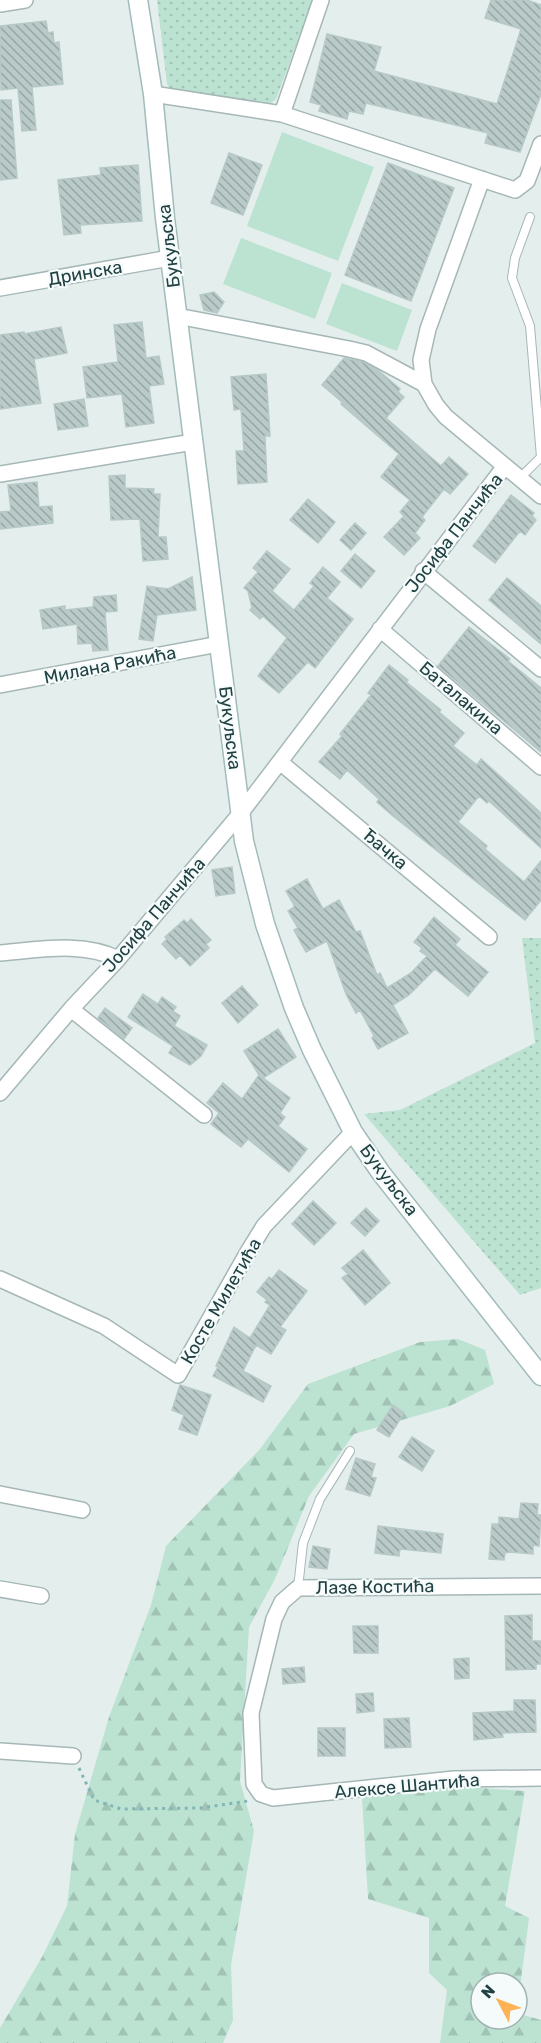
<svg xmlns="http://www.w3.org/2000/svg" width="541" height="2043" viewBox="0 0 541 2043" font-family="Rubik,sans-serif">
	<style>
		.grass { fill: url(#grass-dots) }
		.forest { fill: url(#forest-firs) }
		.park { fill: #bce2d2 }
		.building { fill: url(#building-back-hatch); stroke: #b6c9c7; stroke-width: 1.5 }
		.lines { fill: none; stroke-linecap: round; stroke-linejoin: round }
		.lane-casing { stroke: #a6b7b7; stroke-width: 10 }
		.street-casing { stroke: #a6b7b7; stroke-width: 18 }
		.secondary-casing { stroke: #a1bcbb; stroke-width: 21 }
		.path { stroke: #82b5b5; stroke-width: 3; stroke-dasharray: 3 4.5; stroke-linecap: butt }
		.lane { stroke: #fff; stroke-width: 8 }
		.street { stroke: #fff; stroke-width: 15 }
		.secondary { stroke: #fff; stroke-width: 18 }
		.labels { text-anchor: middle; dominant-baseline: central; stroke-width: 4.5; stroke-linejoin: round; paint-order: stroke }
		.street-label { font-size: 18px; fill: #214143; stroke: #f5fbfa }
	</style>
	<defs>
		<pattern id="grass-dots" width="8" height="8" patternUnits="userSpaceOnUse" patternTransform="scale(1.5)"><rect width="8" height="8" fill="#bce2d2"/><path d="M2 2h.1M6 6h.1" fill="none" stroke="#a1c3b6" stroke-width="1.8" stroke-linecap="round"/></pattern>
		<pattern id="forest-firs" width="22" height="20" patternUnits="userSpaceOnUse" patternTransform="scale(1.5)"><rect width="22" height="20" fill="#bce2d2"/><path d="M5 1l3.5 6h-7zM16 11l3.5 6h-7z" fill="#a1c3b6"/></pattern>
		<pattern id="building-back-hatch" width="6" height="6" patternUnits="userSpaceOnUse" patternTransform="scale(1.5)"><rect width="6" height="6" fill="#b9cac8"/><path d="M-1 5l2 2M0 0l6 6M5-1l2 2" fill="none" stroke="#96a6a4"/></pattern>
	</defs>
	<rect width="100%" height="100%" fill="#e4efed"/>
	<path class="grass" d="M157,0H313L276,99L271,103L263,105L170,89L167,84Z
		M522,938H541V1288L520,1295L364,1114L400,1110L535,1043Z"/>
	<path class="forest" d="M458,1339L485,1350L494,1384L450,1406L354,1434L309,1496L275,1579L249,1627L240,1781L254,1831L231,1965L233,2020L223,2043H0V2028L42,1957L67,1906L75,1834L109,1717L151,1605L166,1546L260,1449L308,1384L420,1342Z
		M449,1786L525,1791L505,1906L529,1918L517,2011V1983H481V2019H517V2013L541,2020V2043H440L447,1990L429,1973V1918L368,1899L362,1797Z"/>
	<path class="park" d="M282,132L374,167L338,261L247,226Z
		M241,238L332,273L315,319L223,284Z
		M342,283L412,310L397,351L326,324Z"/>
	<path class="building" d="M491,0H527L541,5V94L520,152L485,143L488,133L366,103L363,114L349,111L347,119L319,111L321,105L310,102L327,34L381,47L374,71L497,104L521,29L485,18Z
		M46,21L48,33L53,32L54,43L59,42L63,84L32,87L36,130L22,131L18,88L1,90L0,26Z
		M0,100H11L17,178L0,180Z
		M229,153L262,165L243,215L211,203Z
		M388,163L454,188L411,301L345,275Z
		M138,165L142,221L80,225L81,233L64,235L58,180L101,175L100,168Z
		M214,292L224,302L217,313L204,310L200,295Z
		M142,322L146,358L159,356L164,384L149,386L154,423L126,427L122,394L87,398L83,367L118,362L114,325Z
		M61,327L67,353L34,359L41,403L0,409V335L24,332V334Z
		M344,358L363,362L379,371L400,389L398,392L404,397L386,418L441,466L449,457L468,474L450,494L444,489L422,517L425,520L415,533L420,538L404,555L384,537L404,516L400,512L410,500L381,477L399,454L341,404L342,402L322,385Z
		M266,374L270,436H265L267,482L238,484L236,451H244L241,409L234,410L231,377Z
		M84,399L88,426L58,430L54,404Z
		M125,475V488L154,489L153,494H160L158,537H166L168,559L143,561L140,519L111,520L109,476Z
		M37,482L39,507L52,506L53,523L0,529V512L11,511L8,485Z
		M511,495L534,513L532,516L536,520L525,535L520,531L495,563L473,546Z
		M308,499L335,522L318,543L290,520Z
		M355,523L366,533L351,550L340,540Z
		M267,551L290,569L272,591L294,610L314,586L310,583L323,567L340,582L327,598L353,619L315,668L308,662L279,693L258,676L287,638L263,616L260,619L250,610L252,608L248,591L244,588L258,572L253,568Z
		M355,554L375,571L361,588L341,571Z
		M192,577L196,610L157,615L153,641L139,639L147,586L168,589Z
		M507,578L541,606V644L489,600Z
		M116,595L117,611L105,612L108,650L93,651L92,643L78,644L77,624L43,629L40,610L65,606V610L93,607L94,597Z
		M469,627L510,659L508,661L541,688V752L438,666Z
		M389,665L408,680L406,682L441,710L439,712L464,733L453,746L477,765L481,759L541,813V848L489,801L487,803L479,796L458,822L487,846L485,849L524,882L541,861V900L525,920L393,816L377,802L379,799L347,770L340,779L319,762L342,736L340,734L371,695L368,693Z
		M232,867L235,893L216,896L212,870Z
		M307,879L323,909L339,900L356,932L360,931L377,975L380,973L387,988L411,973L427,956L420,951L422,948L414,942L434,917L460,939L455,945L488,972L468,996L435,969L409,995L393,1005L408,1033L378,1049L372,1038L374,1036L360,1010L356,1013L346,994L327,941L306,952L294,930L298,928L288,911L294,907V905L286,891Z
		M191,919L211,940L206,944L209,948L190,966L180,955L176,959L162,944L167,939L165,937L184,920L187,923Z
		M242,986L258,1005L238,1023L222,1003Z
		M143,994L158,1004L162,997L176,1007L173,1011L180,1016L174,1026L207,1045L201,1056L190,1065L169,1053L173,1046L128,1017Z
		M105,1008L132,1028L124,1039L98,1018Z
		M278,1029L296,1057L263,1078L290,1098L280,1113L285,1117L278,1126L307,1149L289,1172L248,1139L241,1147L211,1124L219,1113L207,1103L223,1083L242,1099L259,1075L244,1051Z
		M313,1201L336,1223L314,1245L292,1224Z
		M366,1208L379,1221L365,1236L351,1223Z
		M363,1250L390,1283L365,1305L342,1278L348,1274L342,1268Z
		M279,1270L307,1291L280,1327L286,1330L271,1354L256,1345L243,1371L271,1386L263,1402L213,1376L218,1367L216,1366L234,1327L250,1338L270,1305L265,1302L267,1300L257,1292L269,1277L272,1279Z
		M180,1385L211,1395L197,1435L179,1429L184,1415L172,1410Z
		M393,1405L404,1413L389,1437L377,1430Z
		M412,1437L434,1451L422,1471L399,1457Z
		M356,1458L375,1464L371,1477L376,1478L370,1496L346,1489Z
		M521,1503L538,1504L537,1515H541L539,1546L533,1545V1554L510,1552L505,1553L504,1560L489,1559L492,1524H499V1517L519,1519Z
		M378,1526L443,1534L441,1553L400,1549L399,1556L375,1553Z
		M313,1546L330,1549L327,1569L309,1567Z
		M532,1615V1641H541V1664H536V1669L506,1670L505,1616Z
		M353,1626H378V1653H354Z
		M469,1658V1678L455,1679L454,1659Z
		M304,1667L305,1682L283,1684L282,1669Z
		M373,1693L374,1711L357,1713L356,1694Z
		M514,1700H535L536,1732L502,1733L503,1737L474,1740L473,1713L514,1711Z
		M409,1718L411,1747L385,1748L384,1719Z
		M318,1728H345V1756H318Z"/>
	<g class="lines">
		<defs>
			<path id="lane" d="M530,217L515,258L512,278L530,326L541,457
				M520,478L541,457
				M298,1588L303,1543L320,1499L350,1451"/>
			<path id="street" d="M0,4L25,0
				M153,94L282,114L515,190L527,181L541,144
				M282,114L321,0
				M482,179L428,329L421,360L424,384L436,405L446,417L541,496
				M0,288L170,258
				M177,316L349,349L366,353L424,384
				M0,474L193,442
				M423,571L541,669
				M380,629L541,767
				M0,685L219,644
				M280,762L489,937
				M0,953C37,950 84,941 118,959
				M71,1009L204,1115
				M0,1093L71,1009L118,959L240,814L505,466
				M0,1279L104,1326L178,1375L248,1252L264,1226L353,1132
				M0,1494L82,1510
				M541,1586L298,1588L282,1602L274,1619L251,1713L254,1784L261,1794L273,1798L454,1779L541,1778
				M0,1589L41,1596
				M0,1751L73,1756"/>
			<path id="secondary" d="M138,0L153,94L165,218L244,841L265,924L294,1008L312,1050L353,1132L381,1173L541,1376"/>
		</defs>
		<use href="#lane" class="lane-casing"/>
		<use href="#street" class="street-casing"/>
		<use href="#secondary" class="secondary-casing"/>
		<path class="path" d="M79,1768L94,1800L121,1809L200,1808L248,1801"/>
		<use href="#lane" class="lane"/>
		<use href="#street" class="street"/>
		<use href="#secondary" class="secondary"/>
	</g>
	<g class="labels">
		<g class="street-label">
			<text transform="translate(169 246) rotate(-97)">Букуљска</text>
			<text transform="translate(85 273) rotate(-10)">Дринска</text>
			<text transform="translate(454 533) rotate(-52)">Јосифа Панчића</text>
			<text transform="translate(110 665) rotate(-11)">Милана Ракића</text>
			<text transform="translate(461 698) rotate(40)">Баталакина</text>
			<text transform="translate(230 728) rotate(83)">Букуљска</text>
			<text transform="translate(385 849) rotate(40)">Ђачка</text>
			<text transform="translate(154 915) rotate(-49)">Јосифа Панчића</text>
			<text transform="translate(389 1180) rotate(53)">Букуљска</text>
			<text transform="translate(221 1301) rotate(-60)">Косте Милетића</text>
			<text transform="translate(375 1587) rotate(-1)">Лазе Костића</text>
			<text transform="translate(407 1786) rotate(-5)">Алексе Шантића</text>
		</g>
	</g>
	<g transform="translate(499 2001) rotate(311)"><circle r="28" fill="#f5fbfa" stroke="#a0b1b1" stroke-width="1.5"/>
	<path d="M0-4.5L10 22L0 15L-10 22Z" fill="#feb253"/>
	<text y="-9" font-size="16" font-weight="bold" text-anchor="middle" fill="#214143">N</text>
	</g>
</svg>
